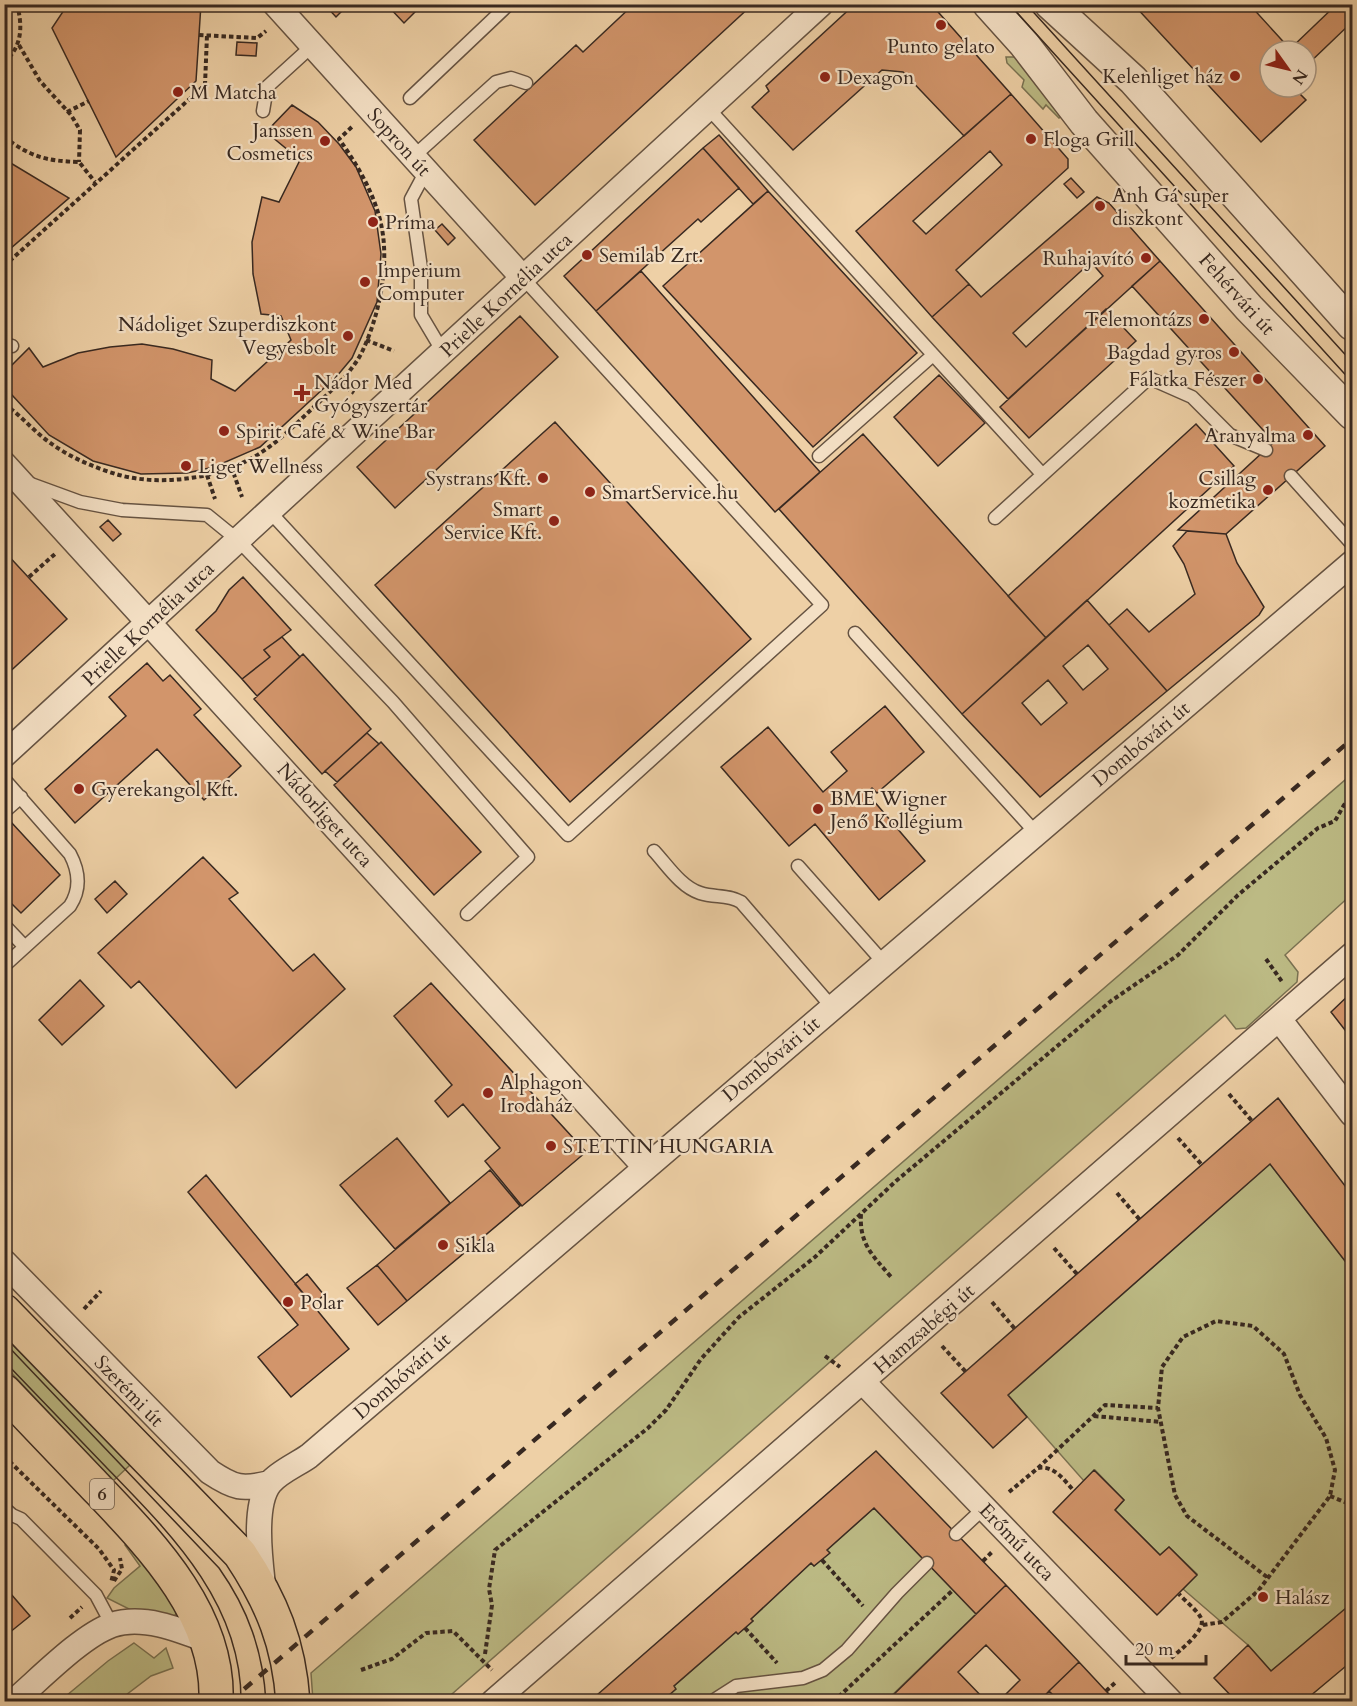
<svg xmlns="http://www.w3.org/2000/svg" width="1357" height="1706" viewBox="0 0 1357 1706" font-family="Cardo,serif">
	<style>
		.green { fill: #bcba84; stroke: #7a7252; stroke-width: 1.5 }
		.building { fill: #d2956b; stroke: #382921; stroke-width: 1.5; fill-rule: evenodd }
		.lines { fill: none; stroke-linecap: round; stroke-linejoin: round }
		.service-casing { stroke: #665342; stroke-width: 15 }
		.minor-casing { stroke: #665342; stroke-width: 27 }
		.tertiary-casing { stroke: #665342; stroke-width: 33 }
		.primary-casing { stroke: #382921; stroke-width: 36 }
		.path { stroke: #382921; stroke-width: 4; stroke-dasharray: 4.5 3; stroke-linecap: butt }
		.service { stroke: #f4e0c5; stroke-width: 12 }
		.minor { stroke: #f4e0c5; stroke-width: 24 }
		.tertiary { stroke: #f4e0c5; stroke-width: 30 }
		.primary { stroke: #eed0a6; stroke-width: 33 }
		.tram { stroke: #382921; stroke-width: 1.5 }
		.rail { stroke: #382921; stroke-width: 4.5; stroke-dasharray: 10 10; stroke-linecap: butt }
		.poi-dot { fill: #8f2418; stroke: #f4e0c5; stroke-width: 2 }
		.labels { text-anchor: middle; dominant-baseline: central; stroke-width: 4.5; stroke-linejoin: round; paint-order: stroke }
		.shield { fill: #f4e0c5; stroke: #706052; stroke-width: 1.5 }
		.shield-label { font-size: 18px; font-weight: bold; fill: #382921 }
		.poi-label { font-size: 20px; fill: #382921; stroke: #f4e0c5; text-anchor: start }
		.street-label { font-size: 20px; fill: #382921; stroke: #f4e0c5 }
	</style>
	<rect width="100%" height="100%" fill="#eed0a6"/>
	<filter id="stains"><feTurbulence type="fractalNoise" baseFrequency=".00333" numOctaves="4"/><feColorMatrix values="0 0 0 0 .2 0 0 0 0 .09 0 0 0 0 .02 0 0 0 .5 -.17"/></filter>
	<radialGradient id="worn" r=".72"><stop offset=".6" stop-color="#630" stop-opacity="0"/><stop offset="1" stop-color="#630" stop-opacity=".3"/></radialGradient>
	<path class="green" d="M1006,57H1016L1064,115L1059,118L1046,105L1043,109L1022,87L1024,80L1007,63Z
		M1352,774V894L1285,955L1298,972L1297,982L1246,1028L1236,1029L1225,1015L444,1701H313L311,1673Z
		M1270,1164L1352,1270V1603L1271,1671L1248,1645L1183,1589L1197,1574L1169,1547L1160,1555L1115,1510L1124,1500L1095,1470L1084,1481L1008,1395Z
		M5,1337L130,1465L113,1481L5,1366Z
		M874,1508L976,1614L886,1701H859L854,1696L848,1702H661L674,1686L736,1632L738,1634L753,1621L751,1619L811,1563L814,1566L829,1553L827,1550Z
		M131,1542L177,1612L174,1617L131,1610L107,1598L114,1588L140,1566L125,1545Z
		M134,1643L154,1658L166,1648L173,1668L151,1676L118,1701H60L108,1661Z"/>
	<path class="building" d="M68,4H201L196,81L116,157L52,28Z
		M324,4H349L336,17Z
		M386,4H423L404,23Z
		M634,4H753L535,205L474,140L576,45L583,52Z
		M855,4H931L1011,94L964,136L903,72L882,70L793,150L752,107L769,91L766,86Z
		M1133,4H1249L1290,49L1337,4H1352V22L1306,66V51H1270V87H1293L1306,100L1261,142Z
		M237,42L257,43L256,56L236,55Z
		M1011,94L1068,159V168L956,270L969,284L932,317L856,231ZM990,151L1002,165L926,234L913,221Z
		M292,105L318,122L339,144L356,167L375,211L381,254L377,302L352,358L337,376L260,447L214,467L187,473L141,474L93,461L49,435L12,395L4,382V373L29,348L43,367L78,353L110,347L142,344L173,349L212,360L211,379L235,391L291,340L281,316L261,314L253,274L252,242L262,197L279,202L300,160L266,132Z
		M719,135L768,191L753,204L703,148Z
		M703,148L739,188L701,222L698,219L596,311L564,276Z
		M4,159L69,198L4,254Z
		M1071,178L1084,192L1077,198L1064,184Z
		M768,191L917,353L813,447L663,286Z
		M1097,197L1109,203L1160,261L1008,399L932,317L969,284L981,297ZM1091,262L1103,276L1026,347L1013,333Z
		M442,224L455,238L448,245L435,230Z
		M1160,261L1325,446L1226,534L1178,530L1274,442L1132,286Z
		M641,271L820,472L775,512L596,311Z
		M1106,309L1136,341L1029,438L1000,407Z
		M520,316L558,357L395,508L357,467Z
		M939,375L985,423L938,466L894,417Z
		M555,422L751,639L570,802L375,585Z
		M1196,424L1234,466L1046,638L1008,596Z
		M863,434L1046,638L962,714L779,509Z
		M108,520L121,534L113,541L100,527Z
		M1187,531L1226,534L1237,563L1264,607L1259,615L1167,691L1109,625L1127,609L1149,632L1195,594L1184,564L1173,546Z
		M4,551L67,619L4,677Z
		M243,577L291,630L264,650L270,657L242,679L196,630L216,611L229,590Z
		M1087,600L1167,691L1040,797L962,714ZM1088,645L1108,669L1083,690L1063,666ZM1048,680L1067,703L1041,725L1022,703Z
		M282,637L300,657L257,696L242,679L270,657L264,650Z
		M303,654L371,729L322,774L254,699Z
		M147,663L163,681L170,675L201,709L194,715L241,766L204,800L157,749L75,823L45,789L126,716L109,697Z
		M885,706L924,752L877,793L872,788L867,793L925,861L879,900L815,824L789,846L721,767L768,727L823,792L847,771L831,752Z
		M367,733L379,744L337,782L325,771Z
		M381,742L481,852L434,895L334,785Z
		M11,822L60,875L21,913L4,896V828Z
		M203,857L238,893L229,899L293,971L314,954L345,989L236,1088L139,981L131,988L98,953Z
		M115,881L127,894L107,913L95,899Z
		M80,980L104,1006L62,1045L39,1020Z
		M431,983L586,1152L522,1206L485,1161L500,1148L463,1104L448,1117L435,1101L452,1085L394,1016Z
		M1352,992V1039L1331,1012Z
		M1278,1098L1352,1195V1270L1270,1164L1008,1395L1027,1417L993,1448L941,1393Z
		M397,1138L450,1203L395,1249L340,1185Z
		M490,1170L520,1206L407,1301L377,1265Z
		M206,1175L349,1349L291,1397L258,1357L298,1325L188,1192Z
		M377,1265L407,1301L378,1325L347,1288Z
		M307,1274L324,1295L313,1305L295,1284Z
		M876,1451L1006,1585L976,1614L874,1508L827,1550L830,1553L814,1566L811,1563L751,1619L753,1621L738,1634L736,1632L674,1686L676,1689L661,1702H589Z
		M1094,1470L1124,1500L1115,1510L1160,1555L1169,1547L1197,1575L1157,1615L1053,1512Z
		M1006,1585L1079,1662L1049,1691L1039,1702H998L1020,1680L986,1645L958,1672L987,1702H886Z
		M4,1586L30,1616L4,1637Z
		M1352,1603V1661L1303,1702H1237L1214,1678L1248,1645L1271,1671Z
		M1079,1662L1106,1691L1117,1702H1060L1049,1691Z"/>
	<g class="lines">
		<defs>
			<path id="service" d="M410,98L509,4
				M708,108L1042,474
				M263,111L267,87L312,46
				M413,157L496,82L511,78L526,83
				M426,171L411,199L421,268V315L443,352
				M4,345L12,346
				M819,456L933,355
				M1291,476L1352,544
				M28,483L80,502L122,510L207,515L239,541L393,702L528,857L467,914
				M270,512L568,835L822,605L523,278
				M995,518L1149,378L1192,397L1230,435L1266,450
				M855,633L1036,833
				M4,779L70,854C79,871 81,889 70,906L4,966
				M4,812L21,797
				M654,851C667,865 681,887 700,893C715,898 727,894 741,902L832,1007
				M798,866L884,963
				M4,925L25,947
				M4,1508L12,1515L21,1519L96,1595L112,1625
				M956,1534L984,1508
				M711,1702L736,1686L803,1678L823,1670L847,1650L897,1593L927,1563"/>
			<path id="minor" d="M275,4L523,278
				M4,464L645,1167
				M4,755L821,4
				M1279,1019L1352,1114
				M4,1262L210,1472C234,1488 242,1490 270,1483
				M863,1382L1171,1702
				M263,1585C260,1559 253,1504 270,1483C279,1472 298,1464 309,1456L1352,563
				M13,1702C39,1680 81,1636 112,1625C142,1615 178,1629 206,1640
				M493,1702L1352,955"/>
			<path id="tertiary" d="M988,4L1024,44L1084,122L1249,308L1352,414
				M1050,4L1133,80L1352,325"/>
			<path id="primary" d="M4,1311L240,1554C272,1602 289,1644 293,1702
				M4,1391C33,1421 61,1451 90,1481C147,1541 220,1612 216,1702"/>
		</defs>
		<use href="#service" class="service-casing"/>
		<use href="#minor" class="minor-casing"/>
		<use href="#tertiary" class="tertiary-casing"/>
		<use href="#primary" class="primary-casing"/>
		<path class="path" d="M199,35L257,38L266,31
			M19,45L40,81L71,115L80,130L79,162
			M4,63C22,46 23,28 17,4
			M67,112L89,101
			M4,137C31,157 46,161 79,162L95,182
			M4,266L205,85L207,35
			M366,340L394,351
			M340,383L354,393
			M4,404C21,415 33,431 49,442C69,457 95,468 119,475C160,486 215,479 252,458C276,445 298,422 318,403C334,388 352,372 362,352C377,320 386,281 384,246C382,206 361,170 339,139L354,125
			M231,466L242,497
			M207,475L215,499
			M29,577L55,554
			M1266,959L1283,983
			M1229,1094L1252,1121
			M1178,1138L1202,1165
			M1117,1193L1140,1220
			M861,1214C859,1244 873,1256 892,1278
			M1054,1248L1077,1274
			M992,1302L1015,1329
			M84,1309L101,1291
			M942,1346L966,1372
			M825,1356L840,1367
			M1094,1416L1161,1422
			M4,1456L99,1549L114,1570L111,1583
			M1038,1468L1105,1405L1158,1408
			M1009,1492L1038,1468C1054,1465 1064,1480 1074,1491
			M1330,1496L1352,1505
			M822,1560L863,1606
			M983,1561L992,1552
			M114,1581L122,1569L120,1558
			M70,1618L82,1607
			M1203,1625L1222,1622L1258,1591L1330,1496L1335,1470L1326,1438L1300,1395L1284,1354L1253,1326L1216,1321L1183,1337L1162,1367L1158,1408L1175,1495L1187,1516L1267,1577
			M745,1628L777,1663
			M485,1654L492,1605L489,1589L495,1550L648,1428L666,1410L701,1359L739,1317L815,1257L896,1181L1111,1001L1178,955L1238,895L1318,828L1335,821L1344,805L1352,798
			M1171,1658C1179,1651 1207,1630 1201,1618C1197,1610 1185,1601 1179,1594
			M361,1670L392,1659L426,1633L453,1631L492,1670
			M1106,1691L1117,1681
			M833,1702L953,1590"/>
		<use href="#service" class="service"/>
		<use href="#minor" class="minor"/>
		<use href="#tertiary" class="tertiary"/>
		<use href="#primary" class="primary"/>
		<path class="tram" d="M1009,4L1352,382
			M1026,4L1352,362
			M4,1342L219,1568C248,1609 263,1651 266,1702
			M4,1361C38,1396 72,1432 106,1467C170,1533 242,1603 241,1702"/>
		<path class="rail" d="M229,1702L1352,739"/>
	</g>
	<g class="poi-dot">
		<circle cx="941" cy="25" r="6"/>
		<circle cx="1235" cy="76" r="6"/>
		<circle cx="825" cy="77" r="6"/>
		<circle cx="178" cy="92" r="6"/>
		<circle cx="1031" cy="139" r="6"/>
		<circle cx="325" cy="141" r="6"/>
		<circle cx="1100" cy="206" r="6"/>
		<circle cx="373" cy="222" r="6"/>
		<circle cx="587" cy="255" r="6"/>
		<circle cx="1146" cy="258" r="6"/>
		<circle cx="365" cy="282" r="6"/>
		<circle cx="1204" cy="319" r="6"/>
		<circle cx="348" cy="336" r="6"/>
		<circle cx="1234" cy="352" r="6"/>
		<circle cx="1258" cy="379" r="6"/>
		<path d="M299 384h6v6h6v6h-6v6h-6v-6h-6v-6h6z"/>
		<circle cx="224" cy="431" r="6"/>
		<circle cx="1308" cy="435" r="6"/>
		<circle cx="186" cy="466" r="6"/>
		<circle cx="543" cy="478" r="6"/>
		<circle cx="1268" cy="490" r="6"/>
		<circle cx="590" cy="492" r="6"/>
		<circle cx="554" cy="521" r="6"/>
		<circle cx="79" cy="789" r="6"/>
		<circle cx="818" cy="809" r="6"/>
		<circle cx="488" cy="1093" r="6"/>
		<circle cx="551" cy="1146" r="6"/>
		<circle cx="443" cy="1245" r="6"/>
		<circle cx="288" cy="1302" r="6"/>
		<circle cx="1263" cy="1597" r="6"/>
	</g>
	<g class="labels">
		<rect class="shield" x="90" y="1479" width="24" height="30" rx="4.5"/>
		<g class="shield-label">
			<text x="102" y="1494">6</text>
		</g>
		<g class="poi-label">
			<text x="941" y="46" text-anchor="middle">Punto gelato</text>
			<text x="1223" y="76" text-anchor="end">Kelenliget ház</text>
			<text x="837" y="77">Dexagon</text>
			<text x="190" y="92">M Matcha</text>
			<text x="313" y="130" text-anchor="end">Janssen<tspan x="313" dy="23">Cosmetics</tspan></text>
			<text x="1043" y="139">Floga Grill</text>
			<text x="1112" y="195">Anh Gá super<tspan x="1112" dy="23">diszkont</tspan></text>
			<text x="385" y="222">Príma</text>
			<text x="599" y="255">Semilab Zrt.</text>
			<text x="1134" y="258" text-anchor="end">Ruhajavító</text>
			<text x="377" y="270">Imperium<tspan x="377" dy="23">Computer</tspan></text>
			<text x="1192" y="319" text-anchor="end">Telemontázs</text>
			<text x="336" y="324" text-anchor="end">Nádoliget Szuperdiszkont<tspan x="336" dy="23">Vegyesbolt</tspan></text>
			<text x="1222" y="352" text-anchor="end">Bagdad gyros</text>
			<text x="1246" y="379" text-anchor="end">Falatka Fészer</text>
			<text x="314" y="382">Nádor Med<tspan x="314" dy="23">Gyógyszertár</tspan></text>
			<text x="236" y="431">Spirit Café &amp; Wine Bar</text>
			<text x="1296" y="435" text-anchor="end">Aranyalma</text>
			<text x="198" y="466">Liget Wellness</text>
			<text x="531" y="478" text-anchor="end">Systrans Kft.</text>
			<text x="1256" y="478" text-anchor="end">Csillag<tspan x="1256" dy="23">kozmetika</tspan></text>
			<text x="602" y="492">SmartService.hu</text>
			<text x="542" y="509" text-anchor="end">Smart<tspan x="542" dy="23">Service Kft.</tspan></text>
			<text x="91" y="789">Gyerekangol Kft.</text>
			<text x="830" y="798">BME Wigner<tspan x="830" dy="23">Jenő Kollégium</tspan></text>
			<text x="500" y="1082">Alphagon<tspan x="500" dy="23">Irodaház</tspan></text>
			<text x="563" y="1146">STETTIN HUNGARIA</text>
			<text x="455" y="1245">Sikla</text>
			<text x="300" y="1302">Polar</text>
			<text x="1275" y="1597">Halász</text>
		</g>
		<g class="street-label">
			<text transform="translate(399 142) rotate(48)">Sopron út</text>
			<text transform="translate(1237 294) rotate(48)">Fehérvári út</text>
			<text transform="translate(506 295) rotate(-43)">Prielle Kornélia utca</text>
			<text transform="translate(148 624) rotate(-43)">Prielle Kornélia utca</text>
			<text transform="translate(1141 744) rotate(-40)">Dombóvári út</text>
			<text transform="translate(325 815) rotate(48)">Nádorliget utca</text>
			<text transform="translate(771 1059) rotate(-40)">Dombóvári út</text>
			<text transform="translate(924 1329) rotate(-41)">Hamzsabégi út</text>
			<text transform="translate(402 1376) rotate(-41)">Dombóvári út</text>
			<text transform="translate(129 1391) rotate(46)">Szerémi út</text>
			<text transform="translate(1017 1542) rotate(46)">Erőmű utca</text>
		</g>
	</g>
	<rect width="1357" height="1706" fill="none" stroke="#eed0a6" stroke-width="24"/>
	<rect x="6" y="6" width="1345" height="1694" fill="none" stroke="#382921" stroke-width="3"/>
	<rect x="12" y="12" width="1333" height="1682" fill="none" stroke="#382921" stroke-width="1.5"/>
	<g transform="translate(1288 69) rotate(124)"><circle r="28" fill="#f4e0c5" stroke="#a99783" stroke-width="1.5"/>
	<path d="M0-4.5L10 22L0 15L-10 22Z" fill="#8f2418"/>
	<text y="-9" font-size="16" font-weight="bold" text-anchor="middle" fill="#382921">N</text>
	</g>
	<path d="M1126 1655v9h80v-9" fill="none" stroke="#382921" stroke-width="3"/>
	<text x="1135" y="1655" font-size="18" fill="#382921" stroke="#f4e0c5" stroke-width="4.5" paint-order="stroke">20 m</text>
	<rect width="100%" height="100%" filter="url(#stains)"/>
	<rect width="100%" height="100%" fill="url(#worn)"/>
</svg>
